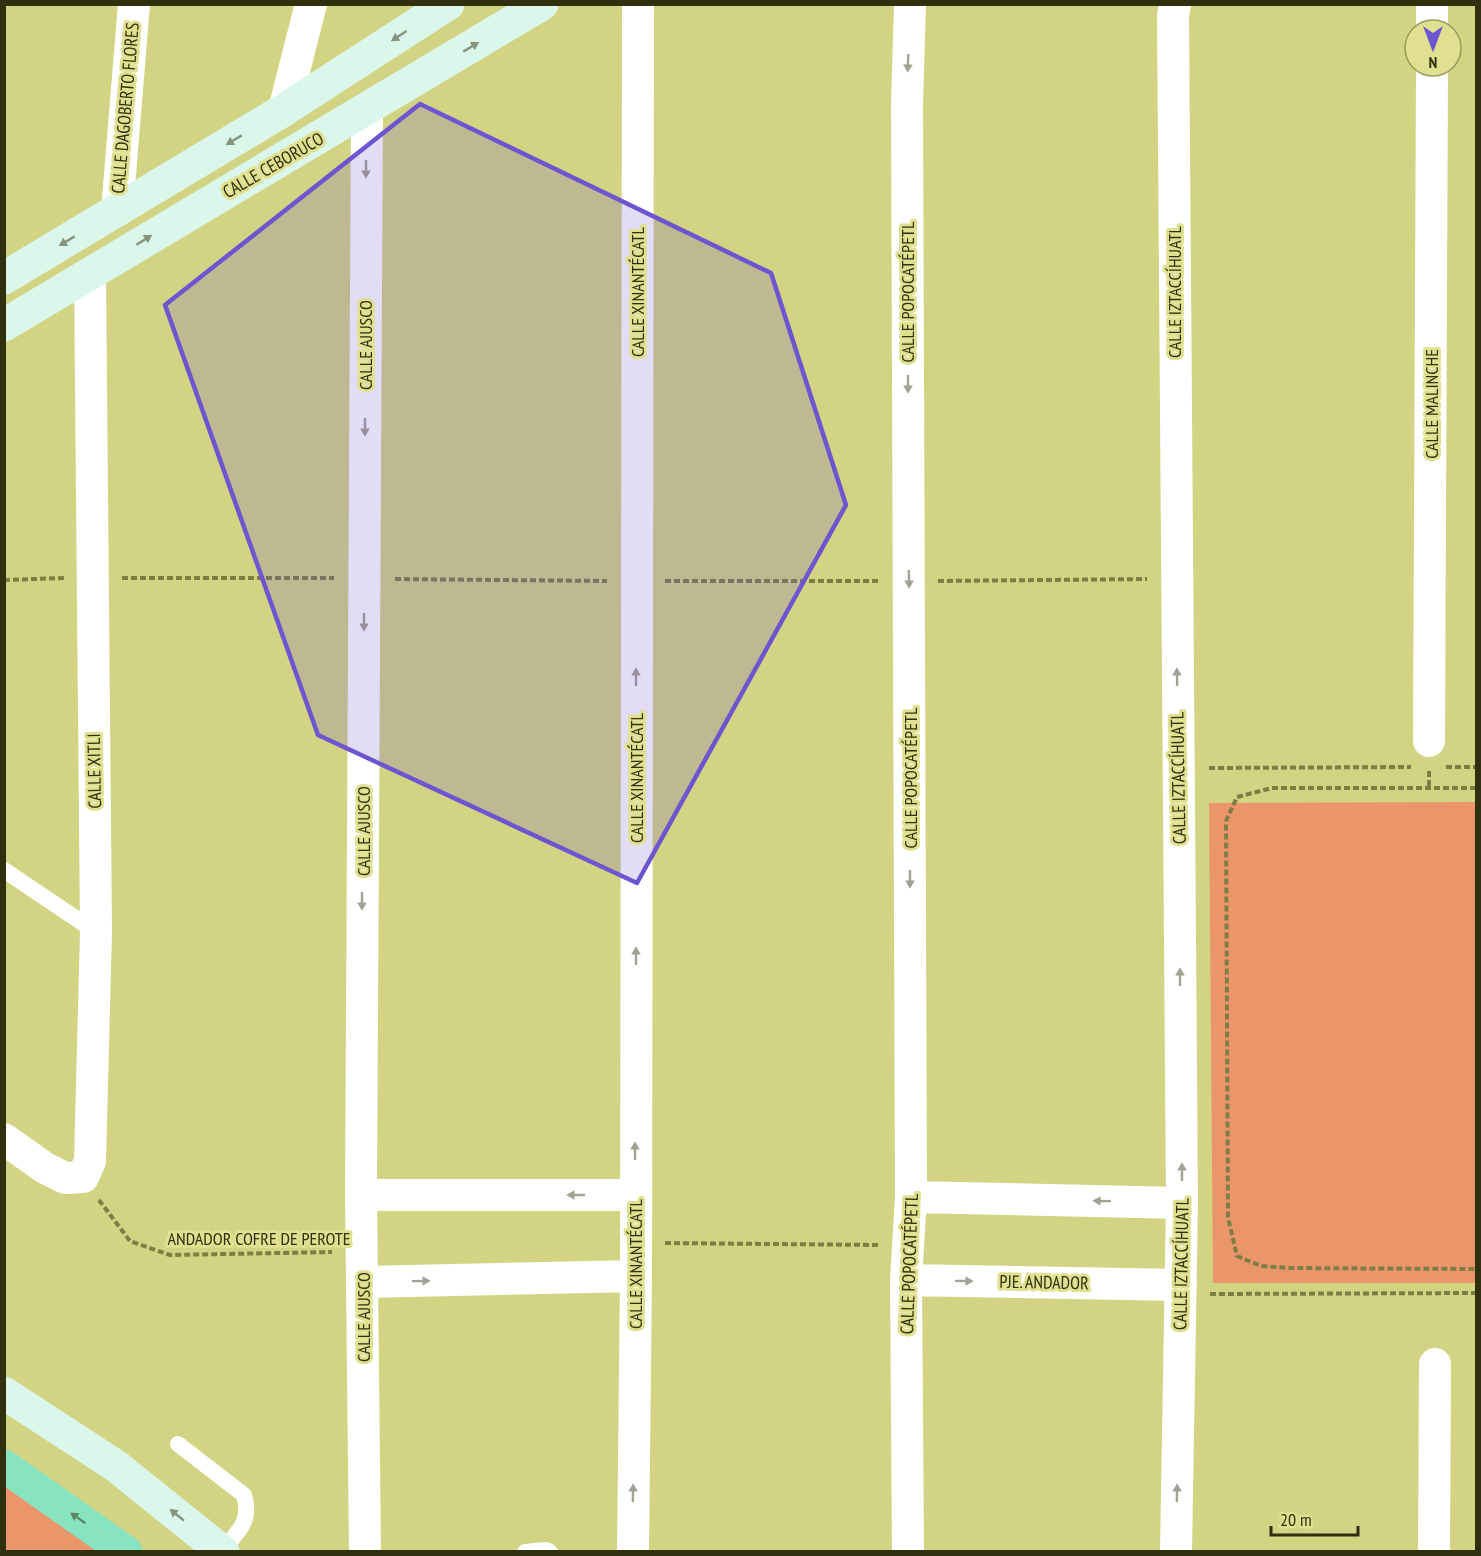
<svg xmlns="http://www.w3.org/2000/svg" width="1481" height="1556" viewBox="0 0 1481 1556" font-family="'PT Sans Narrow',sans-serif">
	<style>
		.green { fill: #ea966a }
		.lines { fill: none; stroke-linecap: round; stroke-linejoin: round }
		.path { stroke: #7d7d46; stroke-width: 4; stroke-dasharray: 6 3; stroke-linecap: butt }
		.lane { stroke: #fff; stroke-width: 16 }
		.street { stroke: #fff; stroke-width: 32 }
		.secondary { stroke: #dbf7ec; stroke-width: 33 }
		.highway { stroke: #88e3c1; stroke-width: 33 }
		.oneway { fill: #86937d }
		.oneway2 { fill: #a2a193 }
		.oneway3 { fill: #5c8968 }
		.marked { fill: #6d55cf; fill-opacity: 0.2; stroke: #6d55cf; stroke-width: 4.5; stroke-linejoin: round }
		.labels { text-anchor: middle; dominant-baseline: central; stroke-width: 6; stroke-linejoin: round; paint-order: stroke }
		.street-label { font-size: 18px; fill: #302f0e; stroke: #e0e090 }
	</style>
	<rect width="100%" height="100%" fill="#d3d384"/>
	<path class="green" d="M1476,802V1283H1213L1209,803Z
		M5,1477L116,1551H5Z"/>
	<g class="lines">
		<path class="path" d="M122,578H334
			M395,579L607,581
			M4,580L64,578
			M665,581H880
			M938,581L1147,579
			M1446,767H1476
			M1209,768L1411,767
			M1429,771V788
			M1476,788H1272L1237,797L1226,821L1228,1217L1237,1256L1261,1266L1289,1268L1476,1269
			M99,1200L130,1241L170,1255L332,1252
			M665,1243L880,1245
			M1210,1294L1476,1293"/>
		<path class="lane" d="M4,870L96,932
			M178,1444L244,1495C252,1522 238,1531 222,1551
			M525,1552L546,1550L550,1552"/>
		<path class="street" d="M1175,4L1173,16L1182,1203L1176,1552
			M1432,30V4
			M284,110L311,4
			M117,211L134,4
			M1429,741L1432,66
			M4,1139L45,1168L65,1178L83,1177L90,1161L96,932L90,275
			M361,1195H635
			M911,1197L1182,1203
			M906,1280L1181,1285
			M363,1282L636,1276
			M365,1552L361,1195L367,110
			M633,1552L636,1276L638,4
			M908,1552L906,1280L911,1197L907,104L910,4
			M1434,1552L1435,1364"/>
		<path class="secondary" d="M4,278L284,110L448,4
			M4,325L542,4
			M4,1393L116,1466L223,1552"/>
		<path class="highway" d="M4,1466L126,1552"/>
	</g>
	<defs><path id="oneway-solid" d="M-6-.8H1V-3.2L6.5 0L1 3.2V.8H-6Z" transform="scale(1.5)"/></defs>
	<g class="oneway">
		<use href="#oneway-solid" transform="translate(399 36) rotate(147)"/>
		<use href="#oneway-solid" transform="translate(471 47) rotate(-31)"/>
		<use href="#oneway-solid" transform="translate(234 140) rotate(149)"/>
		<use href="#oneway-solid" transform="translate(144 240) rotate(-32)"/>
		<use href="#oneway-solid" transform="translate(67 241) rotate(149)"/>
		<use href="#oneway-solid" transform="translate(177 1515) rotate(-141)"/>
	</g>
	<g class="oneway2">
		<use href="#oneway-solid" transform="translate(908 63) rotate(92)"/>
		<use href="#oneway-solid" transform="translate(366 169) rotate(90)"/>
		<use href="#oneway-solid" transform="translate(908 384) rotate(90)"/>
		<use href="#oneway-solid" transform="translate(365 427) rotate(90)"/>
		<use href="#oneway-solid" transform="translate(909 579) rotate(89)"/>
		<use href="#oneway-solid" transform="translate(364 622) rotate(90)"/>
		<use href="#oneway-solid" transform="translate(636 677) rotate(-90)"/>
		<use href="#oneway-solid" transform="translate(1177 677) rotate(-91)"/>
		<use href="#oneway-solid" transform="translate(910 879) rotate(90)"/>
		<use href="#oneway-solid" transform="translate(362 901) rotate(90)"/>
		<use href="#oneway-solid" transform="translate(636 956) rotate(-90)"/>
		<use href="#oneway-solid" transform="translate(1180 977) rotate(-90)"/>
		<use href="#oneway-solid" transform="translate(635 1151) rotate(-90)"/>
		<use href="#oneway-solid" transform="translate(1182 1172) rotate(-90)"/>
		<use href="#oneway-solid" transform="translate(576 1195) rotate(-180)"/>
		<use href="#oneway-solid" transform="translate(1102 1201) rotate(-179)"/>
		<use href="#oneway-solid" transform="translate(421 1281) rotate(-1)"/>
		<use href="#oneway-solid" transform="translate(964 1281) rotate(1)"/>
		<use href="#oneway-solid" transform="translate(633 1493) rotate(-89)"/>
		<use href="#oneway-solid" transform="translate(1177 1493) rotate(-89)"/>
	</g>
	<use class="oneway3" href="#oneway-solid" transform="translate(78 1518) rotate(-145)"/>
	<path class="marked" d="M420,104L771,273L846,505L637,883L318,735L165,305Z"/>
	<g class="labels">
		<g class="street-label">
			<text transform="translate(125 108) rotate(-85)">CALLE DAGOBERTO FLORES</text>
			<text transform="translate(273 165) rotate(-30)">CALLE CEBORUCO</text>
			<text transform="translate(637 292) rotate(-90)">CALLE XINANTÉCATL</text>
			<text transform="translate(907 292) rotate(-90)">CALLE POPOCATÉPETL</text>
			<text transform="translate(1174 292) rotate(-90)">CALLE IZTACCÍHUATL</text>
			<text transform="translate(365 345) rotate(-90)">CALLE AJUSCO</text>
			<text transform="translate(1431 404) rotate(-90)">CALLE MALINCHE</text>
			<text transform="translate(94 771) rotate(-91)">CALLE XITLI</text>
			<text transform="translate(636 778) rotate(-90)">CALLE XINANTÉCATL</text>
			<text transform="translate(910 778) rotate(-90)">CALLE POPOCATÉPETL</text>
			<text transform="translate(1178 778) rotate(-91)">CALLE IZTACCÍHUATL</text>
			<text transform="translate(363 831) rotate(-90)">CALLE AJUSCO</text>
			<text x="259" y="1238">ANDADOR COFRE DE PEROTE</text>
			<text transform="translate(635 1264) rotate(-90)">CALLE XINANTÉCATL</text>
			<text transform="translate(909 1264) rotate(-88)">CALLE POPOCATÉPETL</text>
			<text transform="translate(1181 1264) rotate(-89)">CALLE IZTACCÍHUATL</text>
			<text transform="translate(1044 1282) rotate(1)">PJE. ANDADOR</text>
			<text transform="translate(363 1317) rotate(-90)">CALLE AJUSCO</text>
		</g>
	</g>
	<rect width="1481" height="1556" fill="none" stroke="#302f0e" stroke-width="12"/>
	<g transform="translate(1433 48) rotate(180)"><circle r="28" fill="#e0e090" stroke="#9a995c" stroke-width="1.5"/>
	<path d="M0-4.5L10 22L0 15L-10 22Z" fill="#6d55cf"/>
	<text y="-9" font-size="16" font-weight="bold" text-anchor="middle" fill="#302f0e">N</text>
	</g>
	<path d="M1271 1526v9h87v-9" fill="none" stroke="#302f0e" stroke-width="3"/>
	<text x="1280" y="1526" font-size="18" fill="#302f0e" stroke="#e0e090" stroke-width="4.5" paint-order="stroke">20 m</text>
</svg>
